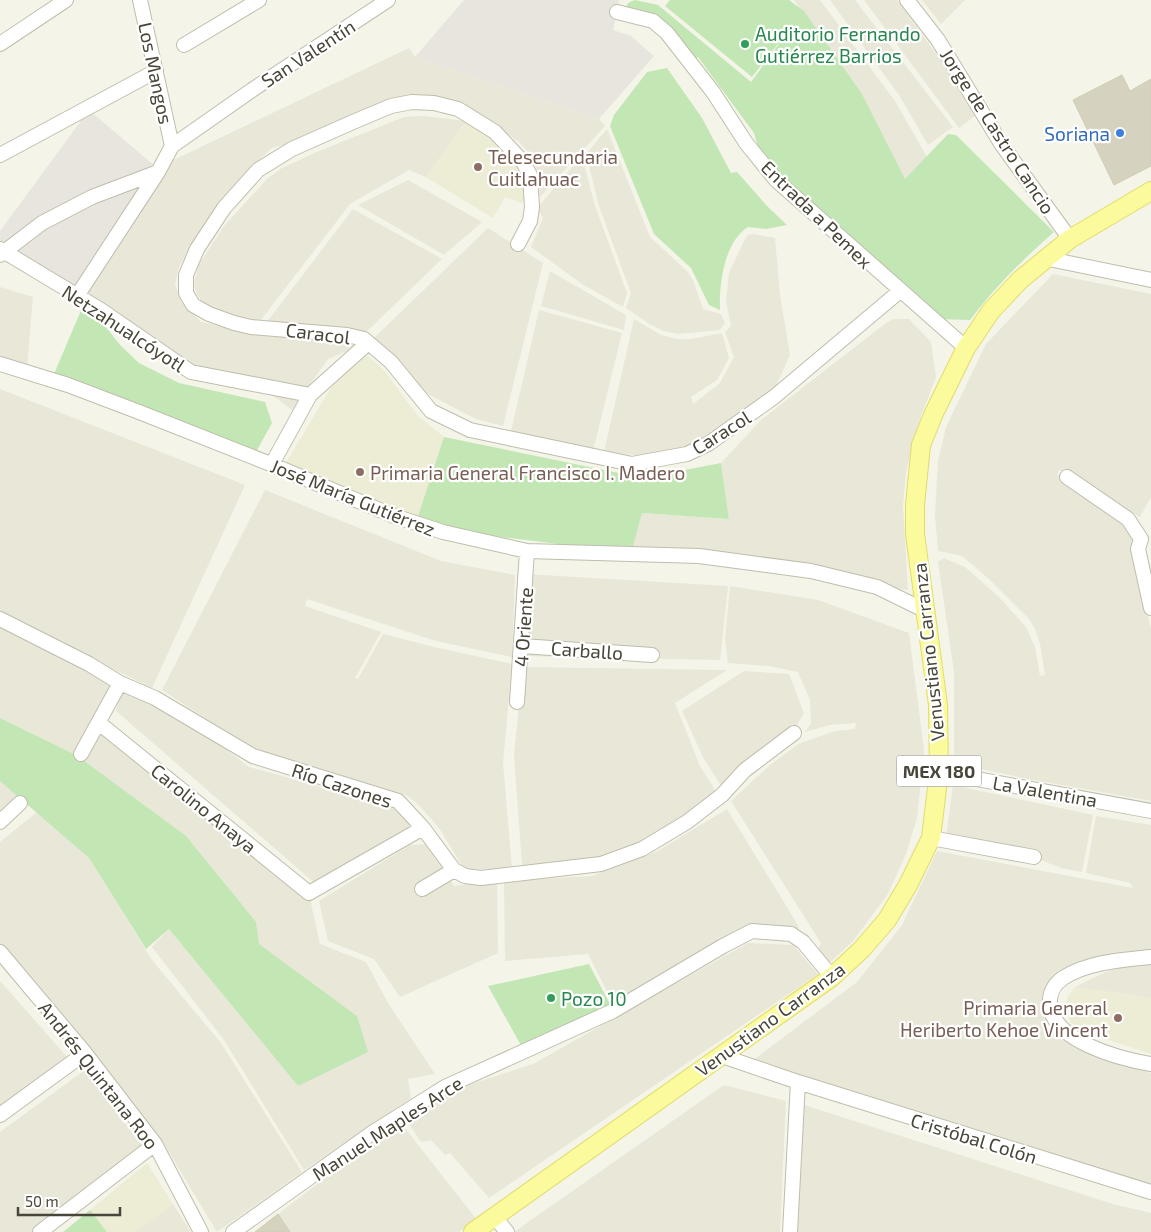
<svg xmlns="http://www.w3.org/2000/svg" width="1151" height="1232" viewBox="0 0 1151 1232" font-family="'Exo 2',sans-serif">
	<style>
		.residential { fill: #e8e7d8 }
		.industrial { fill: #e7e5de }
		.education { fill: #edecd4 }
		.green { fill: #c2e7b4 }
		.building { fill: #d5d3bf; stroke: #d0cdb2 }
		.lines { fill: none; stroke-linecap: round; stroke-linejoin: round }
		.minor-casing { stroke: #bfbeac; stroke-width: 16 }
		.major-casing { stroke: #e0dd6b; stroke-width: 20 }
		.minor { stroke: #fff; stroke-width: 14 }
		.major { stroke: #fbfa9c; stroke-width: 18 }
		.leisure-dot { fill: #2e9e5b; stroke: #fff; stroke-width: 2 }
		.shop-dot { fill: #3f7fe0; stroke: #fff; stroke-width: 2 }
		.education-dot { fill: #8d6e63; stroke: #fff; stroke-width: 2 }
		.labels { text-anchor: middle; dominant-baseline: central; stroke-width: 4.5; stroke-linejoin: round; paint-order: stroke }
		.shield { fill: #fff; stroke: #7f7e74; stroke-width: 1 }
		.shield-label { font-size: 18px; font-weight: bold; fill: #484638 }
		.leisure-label { font-size: 19px; fill: #27864d; stroke: #fff; text-anchor: start }
		.street-label { font-size: 19px; fill: #484638; stroke: #fff }
		.shop-label { font-size: 19px; fill: #366cbe; stroke: #fff; text-anchor: end }
		.education-label { font-size: 19px; fill: #785e54; stroke: #fff; text-anchor: start }
	</style>
	<rect width="100%" height="100%" fill="#f4f4e9"/>
	<path class="residential" d="M794,0H820L895,101L927,157L905,180L862,94Z
		M830,0H855L953,127L928,145L899,95Z
		M864,0H897L979,113L959,128Z
		M922,0H965L941,24Z
		M409,48L415,57L599,119L605,126L540,197L539,177L535,164L530,154L519,142L478,114L431,96L401,97L297,143L273,147L264,155L250,168L203,225L179,267L175,284L181,302L201,322L260,335L321,338L358,346L328,359L292,410L268,392L185,375L144,350L89,299L92,261L161,166Z
		M423,116L466,121L426,177L409,170L350,204L257,325L205,308L196,292L194,283L199,264L224,226L268,178L282,168L319,151L404,117Z
		M607,129L650,237L687,271L693,280L703,309L721,314L725,323L720,330L678,334L664,331L651,325L626,308L631,293L599,206L586,154Z
		M582,156L595,206L627,293L623,307L582,284L531,247L543,218L537,208Z
		M408,180L482,222L444,255L358,205Z
		M353,209L442,259L362,336L263,327Z
		M488,228L543,263L503,426L476,419L422,391L374,338Z
		M753,234L775,238L780,295L790,355L775,388L694,448L655,457L604,452L634,319L661,335L677,339H691L722,333L729,358L717,380L691,397L693,404L720,383L734,357L725,332L731,326L726,302L729,273L744,241L748,235Z
		M550,271L626,315L624,330L541,306Z
		M1053,274L1151,294V497L1140,517L1059,470L1057,475L1136,526L1139,582L1151,629V801L1028,779L954,763V672L938,562L944,558L965,567L999,597L1026,627L1035,647L1040,676L1045,675L1040,644L1035,629L1029,619L989,579L962,556L938,551L935,515L938,461L946,427L986,344Z
		M0,287L33,297L27,368L0,359Z
		M539,310L622,333L593,451L511,431Z
		M894,319H909L931,342L936,377L921,416L906,472L903,506L908,590L631,553L641,513L729,519L721,463L761,420L886,323Z
		M0,389L245,485L152,688L10,618L0,611Z
		M265,490L441,561L515,575L512,657L436,641L307,599L305,606L381,632L355,678L358,679L383,634L434,647L512,664L503,763L512,869H464L439,828L418,804L406,795L257,752L162,690Z
		M525,574L728,586L720,660L522,656Z
		M730,586L818,600L909,633L924,750L917,818L906,854L888,894L853,941L824,968L815,956L821,943L731,801L769,766L798,744L835,731L855,729L856,723L829,725L805,732L811,723L810,700L798,672L769,666L728,663L725,639Z
		M0,627L116,683L76,755L0,718Z
		M523,667L727,670L675,703L699,764L718,795L645,842L591,863L522,865L514,755Z
		M744,671L789,674L804,713L792,734L723,789L703,757L682,711Z
		M123,686L174,710L249,767L395,807L415,830L317,885L116,711Z
		M104,718L310,899L320,944L366,962L388,1003L435,1074L408,1079L411,1098L304,1170L224,1040L152,947L169,929L298,1086L357,1016L258,944L256,922L82,760Z
		M0,781L24,800L0,822Z
		M953,785L1093,815L1082,872L1061,868L1021,852L946,838Z
		M727,809L799,927L796,932L758,929L614,1005L588,954L505,961L504,881L592,876L656,852Z
		M37,812L89,858L152,960L221,1043L302,1172L217,1232L164,1144L99,1060L0,948V842Z
		M1096,816L1151,825V950L1100,958L1044,1000L1048,1027L1062,1040L1106,1059L1151,1073V1183L1012,1147L748,1064L857,982L902,925L937,851L1133,888L1130,883L1086,873Z
		M430,844L454,886L497,881L498,953L400,997L374,959L328,941L319,901L410,845Z
		M748,943L793,945L818,974L489,1198L450,1153L445,1155L431,1140L421,1142L403,1115L465,1086L533,1064Z
		M1151,963V998L1075,987L1116,967Z
		M0,981L69,1059L0,1108Z
		M85,1070L144,1148L38,1232H0V1132Z
		M724,1085L786,1101L780,1232H514Z
		M798,1103L1113,1204L1151,1213V1232H794Z
		M401,1123L477,1220L459,1232H290L278,1214L334,1171Z
		M173,1204L191,1232H135Z"/>
	<path class="industrial" d="M464,0H619L613,30L631,36L654,56L599,119L415,57Z
		M89,110L156,167L83,307L0,259V231Z"/>
	<path class="education" d="M466,121L478,126L519,160L529,182L527,199L521,203L505,197L493,218L426,177Z
		M363,352L382,368L418,416L444,437L417,519L284,466L338,376Z
		M1075,987L1151,998V1054L1081,1031L1071,1023L1065,1007L1068,996Z
		M147,1163L173,1204L135,1232H107L90,1210Z"/>
	<path class="green" d="M635,0L658,5L751,82L792,26L752,77L665,6L670,0H789L804,11L862,94L905,179L948,134L956,135L1054,232C1023,259 995,287 970,320L938,319L762,160L754,133L698,57L689,61L652,22L625,9L628,3Z
		M667,68L702,118L731,173L737,172L769,208L787,225L766,229L748,227C724,242 719,284 720,310L709,305L691,268L654,234L610,126L614,115L647,72Z
		M82,308L102,322L120,345L139,363L179,383L265,402L272,423L252,459L54,374Z
		M444,437L643,478L721,463L729,519L642,513L631,553L445,530L417,519Z
		M0,718L76,755L186,836L256,922L259,944L357,1016L368,1052L298,1086L169,929L146,949L89,858L0,781Z
		M589,964L613,1010L523,1049L488,986Z
		M90,1210L107,1232H63Z"/>
	<path class="building" d="M1122,75L1130,91L1151,79V166L1114,185L1073,100Z
		M278,1214L290,1232H255Z"/>
	<g class="lines">
		<defs>
			<path id="minor" d="M140,0L172,146
				M907,0L938,40L1002,145L1070,239
				M617,12L653,21L667,33L713,92L746,143L776,180L966,348
				M0,44L66,0
				M184,45L259,0
				M0,155L156,71
				M518,244L530,221L532,207L530,175L523,162L495,132L458,109L434,103L412,102L391,106L353,122L292,149L258,170L224,208L197,249L186,275V293L193,305L209,314L234,323L251,327L347,335L364,339L391,362L431,411L470,430L632,464L687,454L708,444L774,397L900,291
				M0,249L101,310L191,372L310,395
				M0,255L42,223L92,197L158,172L172,146L252,90L388,0
				M1044,258L1151,280
				M77,296L158,172
				M0,364L68,385L139,412L268,463L394,516L443,532L527,551L699,556L811,571L877,587L924,610
				M272,464L310,395L368,343
				M1067,477L1128,519L1141,539
				M1141,539L1138,549L1151,608
				M0,619L89,664L120,683L155,698L253,756L398,801L423,828L454,870L465,876L481,878L601,864L642,849L687,822L722,795L745,770L794,733
				M522,646L652,655
				M517,702L527,551
				M99,723L309,893L423,828
				M81,754L120,683
				M939,772L1151,811
				M0,822L20,803
				M931,838L1034,857
				M422,889L454,870
				M0,952L85,1053L155,1144L201,1232
				M1151,957C1122,960 1088,962 1063,978C1054,984 1049,994 1050,1004C1052,1041 1120,1059 1151,1064
				M722,1056L798,1082L1151,1192
				M0,1115L85,1053
				M495,1217L507,1232
				M40,1232L155,1144
				M233,1232L372,1133L445,1087L613,1011L723,946L752,931L791,934L803,942L832,977
				M790,1232L798,1082"/>
			<path id="major" d="M473,1232L832,977L862,949L887,920L908,885L931,838L939,772L938,705L915,534V505L921,445L934,413L966,348L991,311L1020,280L1070,239L1151,191"/>
		</defs>
		<use href="#minor" class="minor-casing"/>
		<use href="#major" class="major-casing"/>
		<use href="#minor" class="minor"/>
		<use href="#major" class="major"/>
	</g>
	<g class="leisure-dot">
		<circle cx="745" cy="44" r="5"/>
		<circle cx="551" cy="998" r="5"/>
	</g>
	<circle class="shop-dot" cx="1120" cy="133" r="5"/>
	<g class="education-dot">
		<circle cx="478" cy="167" r="5"/>
		<circle cx="360" cy="472" r="5"/>
		<circle cx="1118" cy="1018" r="5"/>
	</g>
	<g class="labels">
		<rect class="shield" x="896.5" y="755.5" width="85" height="31" rx="4"/>
		<g class="shield-label">
			<text x="939" y="771">MEX 180</text>
		</g>
		<g class="leisure-label">
			<text x="755" y="33">Auditorio Fernando<tspan x="755" dy="22">Gutiérrez Barrios</tspan></text>
			<text x="561" y="998">Pozo 10</text>
		</g>
		<g class="street-label">
			<text transform="translate(308 53) rotate(-33)">San Valentín</text>
			<text transform="translate(156 73) rotate(78)">Los Mangos</text>
			<text transform="translate(998 131) rotate(57)">Jorge de Castro Cancio</text>
			<text transform="translate(817 214) rotate(44)">Entrada a Pemex</text>
			<text transform="translate(124 328) rotate(33)">Netzahualcóyotl</text>
			<text transform="translate(318 333) rotate(7)">Caracol</text>
			<text transform="translate(721 432) rotate(-32)">Caracol</text>
			<text transform="translate(353 497) rotate(22)">José María Gutiérrez</text>
			<text transform="translate(523 627) rotate(-86)">4 Oriente</text>
			<text transform="translate(587 650) rotate(4)">Carballo</text>
			<text transform="translate(928 652) rotate(-96)">Venustiano Carranza</text>
			<text transform="translate(342 785) rotate(18)">Río Cazones</text>
			<text transform="translate(1045 791) rotate(10)">La Valentina</text>
			<text transform="translate(204 808) rotate(39)">Carolino Anaya</text>
			<text transform="translate(770 1019) rotate(-36)">Venustiano Carranza</text>
			<text transform="translate(99 1075) rotate(52)">Andrés Quintana Roo</text>
			<text transform="translate(387 1128) rotate(-33)">Manuel Maples Arce</text>
			<text transform="translate(974 1138) rotate(17)">Cristóbal Colón</text>
		</g>
		<g class="shop-label">
			<text x="1110" y="133">Soriana</text>
		</g>
		<g class="education-label">
			<text x="488" y="156">Telesecundaria<tspan x="488" dy="22">Cuitlahuac</tspan></text>
			<text x="370" y="472">Primaria General Francisco I. Madero</text>
			<text x="1108" y="1007" text-anchor="end">Primaria General<tspan x="1108" dy="22">Heriberto Kehoe Vincent</tspan></text>
		</g>
	</g>
	<path d="M18 1207v8h102v-8" fill="none" stroke="#484638" stroke-width="2.5"/>
	<text x="25" y="1207" font-size="15" fill="#484638" stroke="#ffffff" stroke-width="4" paint-order="stroke">50 m</text>
</svg>
